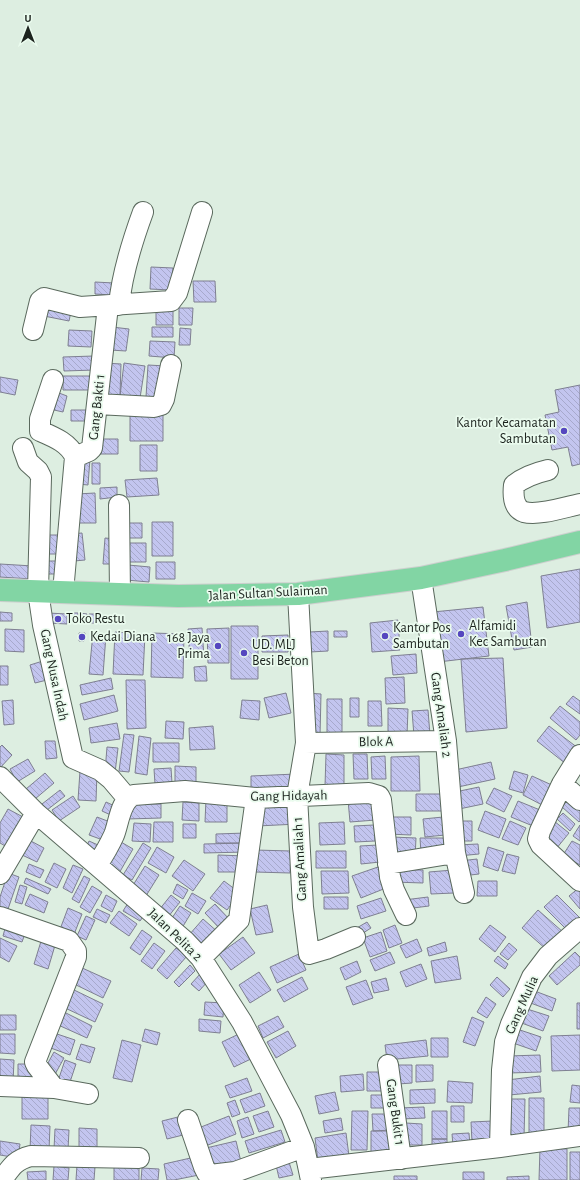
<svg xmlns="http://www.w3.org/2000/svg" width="580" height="1180" viewBox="0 0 580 1180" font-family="'Alegreya Sans',sans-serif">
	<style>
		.building { fill: url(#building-back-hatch); stroke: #7e7f91 }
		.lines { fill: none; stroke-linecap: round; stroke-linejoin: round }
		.minor-casing { stroke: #5a695d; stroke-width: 22 }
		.major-casing { stroke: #cdcfce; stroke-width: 24 }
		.minor { stroke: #fff; stroke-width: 20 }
		.major { stroke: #82d5a4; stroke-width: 22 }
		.poi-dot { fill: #5547bf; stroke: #eafbee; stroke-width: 1.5 }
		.labels { text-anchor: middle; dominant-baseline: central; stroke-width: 3.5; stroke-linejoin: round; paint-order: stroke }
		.street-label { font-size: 14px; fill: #1c231e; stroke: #eafbee }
		.poi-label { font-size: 14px; fill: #1c231e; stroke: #eafbee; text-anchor: start }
	</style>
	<defs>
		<pattern id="building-back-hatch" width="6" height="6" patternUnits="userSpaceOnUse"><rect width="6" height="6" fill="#c3c5ef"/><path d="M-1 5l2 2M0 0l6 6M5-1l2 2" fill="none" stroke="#a7a9cc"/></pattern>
	</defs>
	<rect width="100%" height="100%" fill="#ddeee1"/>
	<path class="building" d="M151,267L173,268L171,290L150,289Z
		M193,281H215L216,302H194Z
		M95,282L114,283L113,295L95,294Z
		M42,301L72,307L69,321L39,315Z
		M156,307H173V325H156Z
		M179,308H193L192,325H179Z
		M112,327L129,329L126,351L110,350Z
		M152,327H173V337H152Z
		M180,328L191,329L190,345H179Z
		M69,330L92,331L91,347L68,346Z
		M150,341L175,342L174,358L149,356Z
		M94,356L95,370L64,371L63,357Z
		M104,363L121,364L120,396L104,395Z
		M124,363L145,366L140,398L120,396Z
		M148,365L166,366L163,399L146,397Z
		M63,376H96L95,390H63Z
		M0,377L18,380L15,395L0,392Z
		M580,385V464L572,466L568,447L552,450L545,415L559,412L555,390Z
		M59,393L67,396L63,412L54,410Z
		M130,409H163V441H130Z
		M71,410H89V421H71Z
		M96,439H118V454H96Z
		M140,445H157V471H140Z
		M79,458L90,459L88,485L78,484Z
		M92,463H100V484H92Z
		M157,478L159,495L127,497L125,480Z
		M117,487V497L100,499V488Z
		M95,493L96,523H78L77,494Z
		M152,522H173V556H152Z
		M120,523H142V538H120Z
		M82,533L85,560L74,561L71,534Z
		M46,535H58V554H46Z
		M105,538L116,539L114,564H103Z
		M120,543H146V562H120Z
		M45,561H58V574H45Z
		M156,562H175V579H156Z
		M0,564L33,566L32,579L0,577Z
		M128,565L150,567L149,582L126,580Z
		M580,569V622L547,628L541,576Z
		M527,602L532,647L514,650L506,606Z
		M483,607L489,656L438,662L433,612Z
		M0,612L12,613V621H0Z
		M48,613L67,614V624L48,623Z
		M73,613H78V622H73Z
		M79,613L87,614V623L79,622Z
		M89,614H95V623H88Z
		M398,620L400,650L372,652L370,623Z
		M231,626H258V679H231Z
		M202,628L204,658L190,659L188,629Z
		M229,628V663H208L207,629Z
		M5,629L24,630V652L5,651Z
		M328,631V651L310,652V632Z
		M334,631H347V637H334Z
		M115,632L145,634L143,675L113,674Z
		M79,633H85L84,641H79Z
		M93,633L106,635L103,675L89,674Z
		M152,633L184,634L183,678L151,677Z
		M288,635V652H262V636Z
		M416,654L417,673L393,675L391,656Z
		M503,658L507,728L466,732L461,659Z
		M46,660L51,679L35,683L30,665Z
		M0,666H8V685H0Z
		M206,666L207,681H195L194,667Z
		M404,677L405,703L386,704L385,678Z
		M111,678L113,689L82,695L80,685Z
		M126,680H145L146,728L127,729Z
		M286,693L291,713L269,718L264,698Z
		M307,693L321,694L320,736L305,735Z
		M114,695L118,711L84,720L80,704Z
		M573,696L580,701V714L566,704Z
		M350,698H359V717H350Z
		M327,699H342V736H327Z
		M13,700L14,724L4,725L2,701Z
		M242,700L260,701L259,720L240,718Z
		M368,701H381L382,726H368Z
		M560,706L580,722V735L576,740L550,718Z
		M388,708L408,709L407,735H388Z
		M428,710L430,735L414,736L412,711Z
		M166,721L184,722L183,739L165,738Z
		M117,723L120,739L91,743L89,728Z
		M213,726L215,749L190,750L189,728Z
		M549,726L578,748L566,764L537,741Z
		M124,734L134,735L129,772L119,771Z
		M139,736L151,738L147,775L135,773Z
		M45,741H55L57,758L46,759Z
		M153,743H179V762H153Z
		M2,745L12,755L0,768V747Z
		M107,747L118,748L115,773L105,772Z
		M326,754L344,755V787L325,786Z
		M353,754H367L368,779H354Z
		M385,756L386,779H372L371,757Z
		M419,756L420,791H391V757Z
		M28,759L35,771L17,782L10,769Z
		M491,762L495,779L458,787L455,770Z
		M175,766L196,767V783L175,782Z
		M171,768L172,783L155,784L154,769Z
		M80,771L97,772L96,801L78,800Z
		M514,771L528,775L523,793L509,789Z
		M45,773L54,783L35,799L26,789Z
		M296,774L297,793L251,795V776Z
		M532,776L554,786L544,806L523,795Z
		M479,787L483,804L459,809L455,792Z
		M494,788L512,796L504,812L486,803Z
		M60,790L65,796L47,810L42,804Z
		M416,794H442V811H416Z
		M73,796L80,807L59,821L52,810Z
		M571,796L580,805V821L579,822L562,807Z
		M374,798L376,820L350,822L348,800Z
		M206,799H227V822H205Z
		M518,801L540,810L533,826L511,817Z
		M106,802L119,808L115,817L102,811Z
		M183,802L199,803V821L182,820Z
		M296,803L298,824L257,826L255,805Z
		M127,804H161V818L127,819Z
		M8,809L23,817L7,847L0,843V823Z
		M485,811L506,819L499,838L478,830Z
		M563,813L575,824L570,831L557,819Z
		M97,817L110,822L103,840L89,835Z
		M389,817H411V835L388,834Z
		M443,817L445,835L425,837L423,819Z
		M460,821H472V841H460Z
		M510,821L526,828L518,845L502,839Z
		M554,821L569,833L556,849L540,837Z
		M154,822H173V842H153Z
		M344,822L345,844L320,845L319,823Z
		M134,823L151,824L150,842L132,841Z
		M183,824H196V838H183Z
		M374,825L375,841L355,842L354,826Z
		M580,825V841L573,836Z
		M246,833V843H216V834Z
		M392,837L416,838L415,858L391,857Z
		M420,838H444V854H421Z
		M29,840L44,848L37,862L22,855Z
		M89,841L98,845L95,851L86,848Z
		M572,841L580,845V865L563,855Z
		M121,842L133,849L118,875L106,868Z
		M143,843L151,848L132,880L123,875Z
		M246,843V852L204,853V844Z
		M478,844L479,854L458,856L457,845Z
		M378,845L380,862L361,864L360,846Z
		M157,847L174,857L166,873L148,863Z
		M488,847L504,852L498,871L483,866Z
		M255,850L291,851L290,873L255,872Z
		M316,851H346V868H316Z
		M507,854L519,857L515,874L502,871Z
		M218,855L246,856L245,872H218Z
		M477,859L479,874L462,876L460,861Z
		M184,860L205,874L193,891L172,876Z
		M54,863L66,869L57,888L45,882Z
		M29,864L44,870L40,878L26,872Z
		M73,865L83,869L72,893L63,888Z
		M145,866L159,875L144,899L130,890Z
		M378,867L386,888L361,898L352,876Z
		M393,870H423V883L393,882Z
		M453,870L454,893L431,894L429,872Z
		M321,871H348L349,893L322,894Z
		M8,873L19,877L7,912L0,909V897Z
		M84,876L90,879L79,903L72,899Z
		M26,878L51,889L48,894L24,883Z
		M224,881L240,893L227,910L210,898Z
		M478,881H497V896H477Z
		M177,884L188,890L183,899L173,893Z
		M20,885L27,887L22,904L15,902Z
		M92,886L102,892L90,913L80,907Z
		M580,887V909L569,896Z
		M192,893L206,901L198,914L185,906Z
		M30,894L48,902L44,913L25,905Z
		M106,895L117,901L112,912L101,906Z
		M171,895L180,902L168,917L159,910Z
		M557,895L580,918L567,930L544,907Z
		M324,897H348V909H324Z
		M428,897L429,906L405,909L404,900Z
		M381,898L386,911L361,919L357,906Z
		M128,903L145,914L140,921L123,911Z
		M215,904L231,921L221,930L205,913Z
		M267,905L273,932L256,935L250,909Z
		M180,906L191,913L182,928L170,921Z
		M68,908L82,914L73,937L59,932Z
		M97,909L110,915L106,923L93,917Z
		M538,910L563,932L547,950L522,928Z
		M119,911L137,924L129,936L110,923Z
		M86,916L95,920L86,940L77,936Z
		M203,919L219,933L204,949L189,935Z
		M7,921L27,928L22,942L3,936Z
		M367,922L371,928L360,935L355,929Z
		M395,925L402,943L389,948L383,930Z
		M490,925L506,937L495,952L479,939Z
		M142,930L152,937L140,955L130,948Z
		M381,932L387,951L370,957L363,938Z
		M243,937L255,953L231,970L219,954Z
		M0,938L17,946L9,962L0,957Z
		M42,938L56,942L48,969L34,964Z
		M417,939L422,951L406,958L400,946Z
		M445,942L447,951L429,956L427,948Z
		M154,943L165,951L152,969L141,961Z
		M509,943L517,950L508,960L500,954Z
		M176,948L187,956L167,979L157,970Z
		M390,952L395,963L375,971L370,960Z
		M575,952L580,957V965L557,985L549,976Z
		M299,954L306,970L277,983L270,967Z
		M457,956L461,979L435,983L431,961Z
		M498,956L508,964L505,969L494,961Z
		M357,961L361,972L345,980L340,968Z
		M421,964L427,979L406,987L400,972Z
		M190,965L195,971L179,987L174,982Z
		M80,967L111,981L103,998L72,983Z
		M259,972L271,990L250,1003L239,985Z
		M201,973L209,980L199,991L191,984Z
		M302,977L308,989L284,1002L277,990Z
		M497,977L510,989L503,997L490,985Z
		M386,978L389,990L374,993L371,982Z
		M366,980L373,998L353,1005L346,987Z
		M72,989L103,1004L95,1022L63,1007Z
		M532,990L556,999L552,1011L528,1002Z
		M486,997L496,1004L487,1018L477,1012Z
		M205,1002L224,1003L223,1017L204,1015Z
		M577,1003H580V1029H577Z
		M524,1008L549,1016L543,1031L519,1022Z
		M62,1011L92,1026L87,1038L56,1024Z
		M0,1015H16V1030H0Z
		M278,1016L284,1027L263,1038L258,1026Z
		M472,1017L484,1022L475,1046L463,1042Z
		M199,1019L221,1021L220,1033L199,1031Z
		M145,1029L160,1033L157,1045L142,1041Z
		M517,1029L541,1037L536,1051L513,1043Z
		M288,1031L296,1046L276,1058L267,1042Z
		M54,1033L75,1040L70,1055L48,1047Z
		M241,1033L253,1058L234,1067L222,1042Z
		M0,1034H15V1054L0,1053Z
		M580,1035V1070L552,1071L551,1036Z
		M431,1038H448V1057H431Z
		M122,1040L141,1045L132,1082L113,1078Z
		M426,1040L428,1056L387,1060L385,1045Z
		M81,1044L95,1048L90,1063L76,1059Z
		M54,1052L64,1058L53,1078L43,1072Z
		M540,1055L541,1072L509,1073L508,1056Z
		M0,1059L14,1060L13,1083L0,1082Z
		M65,1060L76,1064L69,1085L58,1081Z
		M18,1064H34V1085H18Z
		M397,1065H412V1083L398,1084Z
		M416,1065H433V1081L416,1082Z
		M367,1072H383V1091H367Z
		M363,1074L364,1090L341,1092L340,1076Z
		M540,1076L541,1092L509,1095L507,1080Z
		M247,1078L252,1091L230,1098L225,1086Z
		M448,1081L473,1083L472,1103L447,1102Z
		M572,1085L580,1086V1103L570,1102Z
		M435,1089V1103L410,1104V1090Z
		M335,1092L339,1110L319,1114L315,1096Z
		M260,1093L265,1106L245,1113L240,1100Z
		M371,1095H387V1108H371Z
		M22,1096H48V1119H22Z
		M529,1098H544V1135H529Z
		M507,1099H525L524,1137H506Z
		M235,1100L240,1114L232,1117L227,1103Z
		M451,1106H464V1122H451Z
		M424,1107L425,1118L400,1119L399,1108Z
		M569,1108H580V1133H568Z
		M268,1111L274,1127L259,1132L253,1116Z
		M352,1111H368L367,1150H351Z
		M432,1111H447V1139H432Z
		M372,1114H391V1130L373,1131Z
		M182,1116L187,1134L167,1139L162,1121Z
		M229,1116L236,1134L203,1147L196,1129Z
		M248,1117L254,1134L242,1138L237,1121Z
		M341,1118L343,1130L325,1133L323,1121Z
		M493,1121L494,1141L472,1142L471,1122Z
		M406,1123L422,1124V1145H406Z
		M31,1125L50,1126L49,1150H30Z
		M79,1128L97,1129V1153H79Z
		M55,1129L69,1130L68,1150L54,1149Z
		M281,1130L285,1142L249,1153L245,1141Z
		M371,1131H391V1152H371Z
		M346,1133L349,1156L318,1161L315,1138Z
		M469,1133L470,1146H453L452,1134Z
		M432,1139H447V1148H432Z
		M0,1141L20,1144L18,1158L0,1155Z
		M236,1141L242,1166L212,1173L206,1148Z
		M540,1148L567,1149V1180H539Z
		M570,1152H580V1180H570Z
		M195,1157L199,1175L174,1180H167L164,1164Z
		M289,1162L293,1175L279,1178L276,1165Z
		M114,1163H139V1180H114Z
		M77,1165L95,1167L94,1180H76Z
		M54,1166L69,1168L68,1180H53Z
		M142,1168L159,1169L158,1180H141Z
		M46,1171V1180H28L27,1172Z
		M463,1172H484V1180H463Z
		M394,1176H417V1180H394Z
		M529,1176V1180H507V1177Z"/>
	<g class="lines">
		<defs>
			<path id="minor" d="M119,305C122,274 132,242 143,212
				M33,330L40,301L44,298L80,307L171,301L177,293L202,212
				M53,380L40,419V431C54,437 69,443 75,457L63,592
				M97,404L154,407L161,405L164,399L171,365
				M23,448L28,462L38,471L41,477L38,591L43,625L73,758L100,770L111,779L128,799
				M75,457L89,451L92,448L108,306
				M548,470C535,473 524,477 514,485C513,494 513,508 524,512C539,516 565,507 580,504
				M119,505L120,594
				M421,578L446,741L455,853L464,893
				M298,594L306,743L297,796L303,907L309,954L326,949L355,937
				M306,743L446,741
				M580,755L562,784L540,831L538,839L541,845L580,881
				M0,777L36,813L185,941L201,958L242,1022L291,1115L304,1147L311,1180
				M562,784L580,800
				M388,864L455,853
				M97,865C103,856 109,846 114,835C119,823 120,800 134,795L185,791L256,798L369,793L379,796L381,800L390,877L394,890L406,915
				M0,874L36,813
				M0,917L69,941L76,951V957L35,1062L37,1066L54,1088
				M201,958L239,920L256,798
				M388,1065L401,1159
				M0,1086L54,1088L88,1094
				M188,1120L204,1167L207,1173L210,1175L235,1172L304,1147
				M500,1147L502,1070L505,1042L511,1024L532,977L548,956L580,928
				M309,1169L500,1147L580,1136
				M2,1180C11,1167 15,1160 31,1156L139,1158"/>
			<path id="major" d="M0,590L178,596L298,594L421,578L505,560L580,542"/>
		</defs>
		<use href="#minor" class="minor-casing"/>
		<use href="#major" class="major-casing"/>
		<use href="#minor" class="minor"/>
		<use href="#major" class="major"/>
	</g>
	<g class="poi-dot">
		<circle cx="564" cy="431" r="4"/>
		<circle cx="58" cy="619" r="4"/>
		<circle cx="461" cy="634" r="4"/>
		<circle cx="385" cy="636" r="4"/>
		<circle cx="82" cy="637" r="4"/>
		<circle cx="218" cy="646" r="4"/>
		<circle cx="244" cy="653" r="4"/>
	</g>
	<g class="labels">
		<g class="street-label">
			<text transform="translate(97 407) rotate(-84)">Gang Bakti 1</text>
			<text transform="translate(268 593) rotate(-3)">Jalan Sultan Sulaiman</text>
			<text transform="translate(54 675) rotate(78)">Gang Nusa Indah</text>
			<text transform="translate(441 715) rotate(82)">Gang Amaliah 2</text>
			<text transform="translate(376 742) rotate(-1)">Blok A</text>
			<text transform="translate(289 796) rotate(-1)">Gang Hidayah</text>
			<text transform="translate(300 859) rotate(-93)">Gang Amaliah 1</text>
			<text transform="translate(175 935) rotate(44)">Jalan Pelita 2</text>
			<text transform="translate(522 1005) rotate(-66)">Gang Mulia</text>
			<text transform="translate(395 1112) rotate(82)">Gang Bukit 1</text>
		</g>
		<g class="poi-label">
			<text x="556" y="423" text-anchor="end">Kantor Kecamatan<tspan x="556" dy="16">Sambutan</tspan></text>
			<text x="66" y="619">Toko Restu</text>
			<text x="469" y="626">Alfamidi<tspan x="469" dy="16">Kec Sambutan</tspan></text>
			<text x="393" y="628">Kantor Pos<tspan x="393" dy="16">Sambutan</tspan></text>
			<text x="90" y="637">Kedai Diana</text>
			<text x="210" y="638" text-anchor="end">168 Jaya<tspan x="210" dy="16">Prima</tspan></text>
			<text x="252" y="645">UD. MLJ<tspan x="252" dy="16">Besi Beton</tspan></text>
		</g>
	</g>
	<g transform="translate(28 28)" stroke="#eafbee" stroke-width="3" paint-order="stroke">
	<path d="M0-3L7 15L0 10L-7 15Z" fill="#1c231e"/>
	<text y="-6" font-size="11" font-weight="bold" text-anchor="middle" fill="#1c231e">U</text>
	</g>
</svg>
